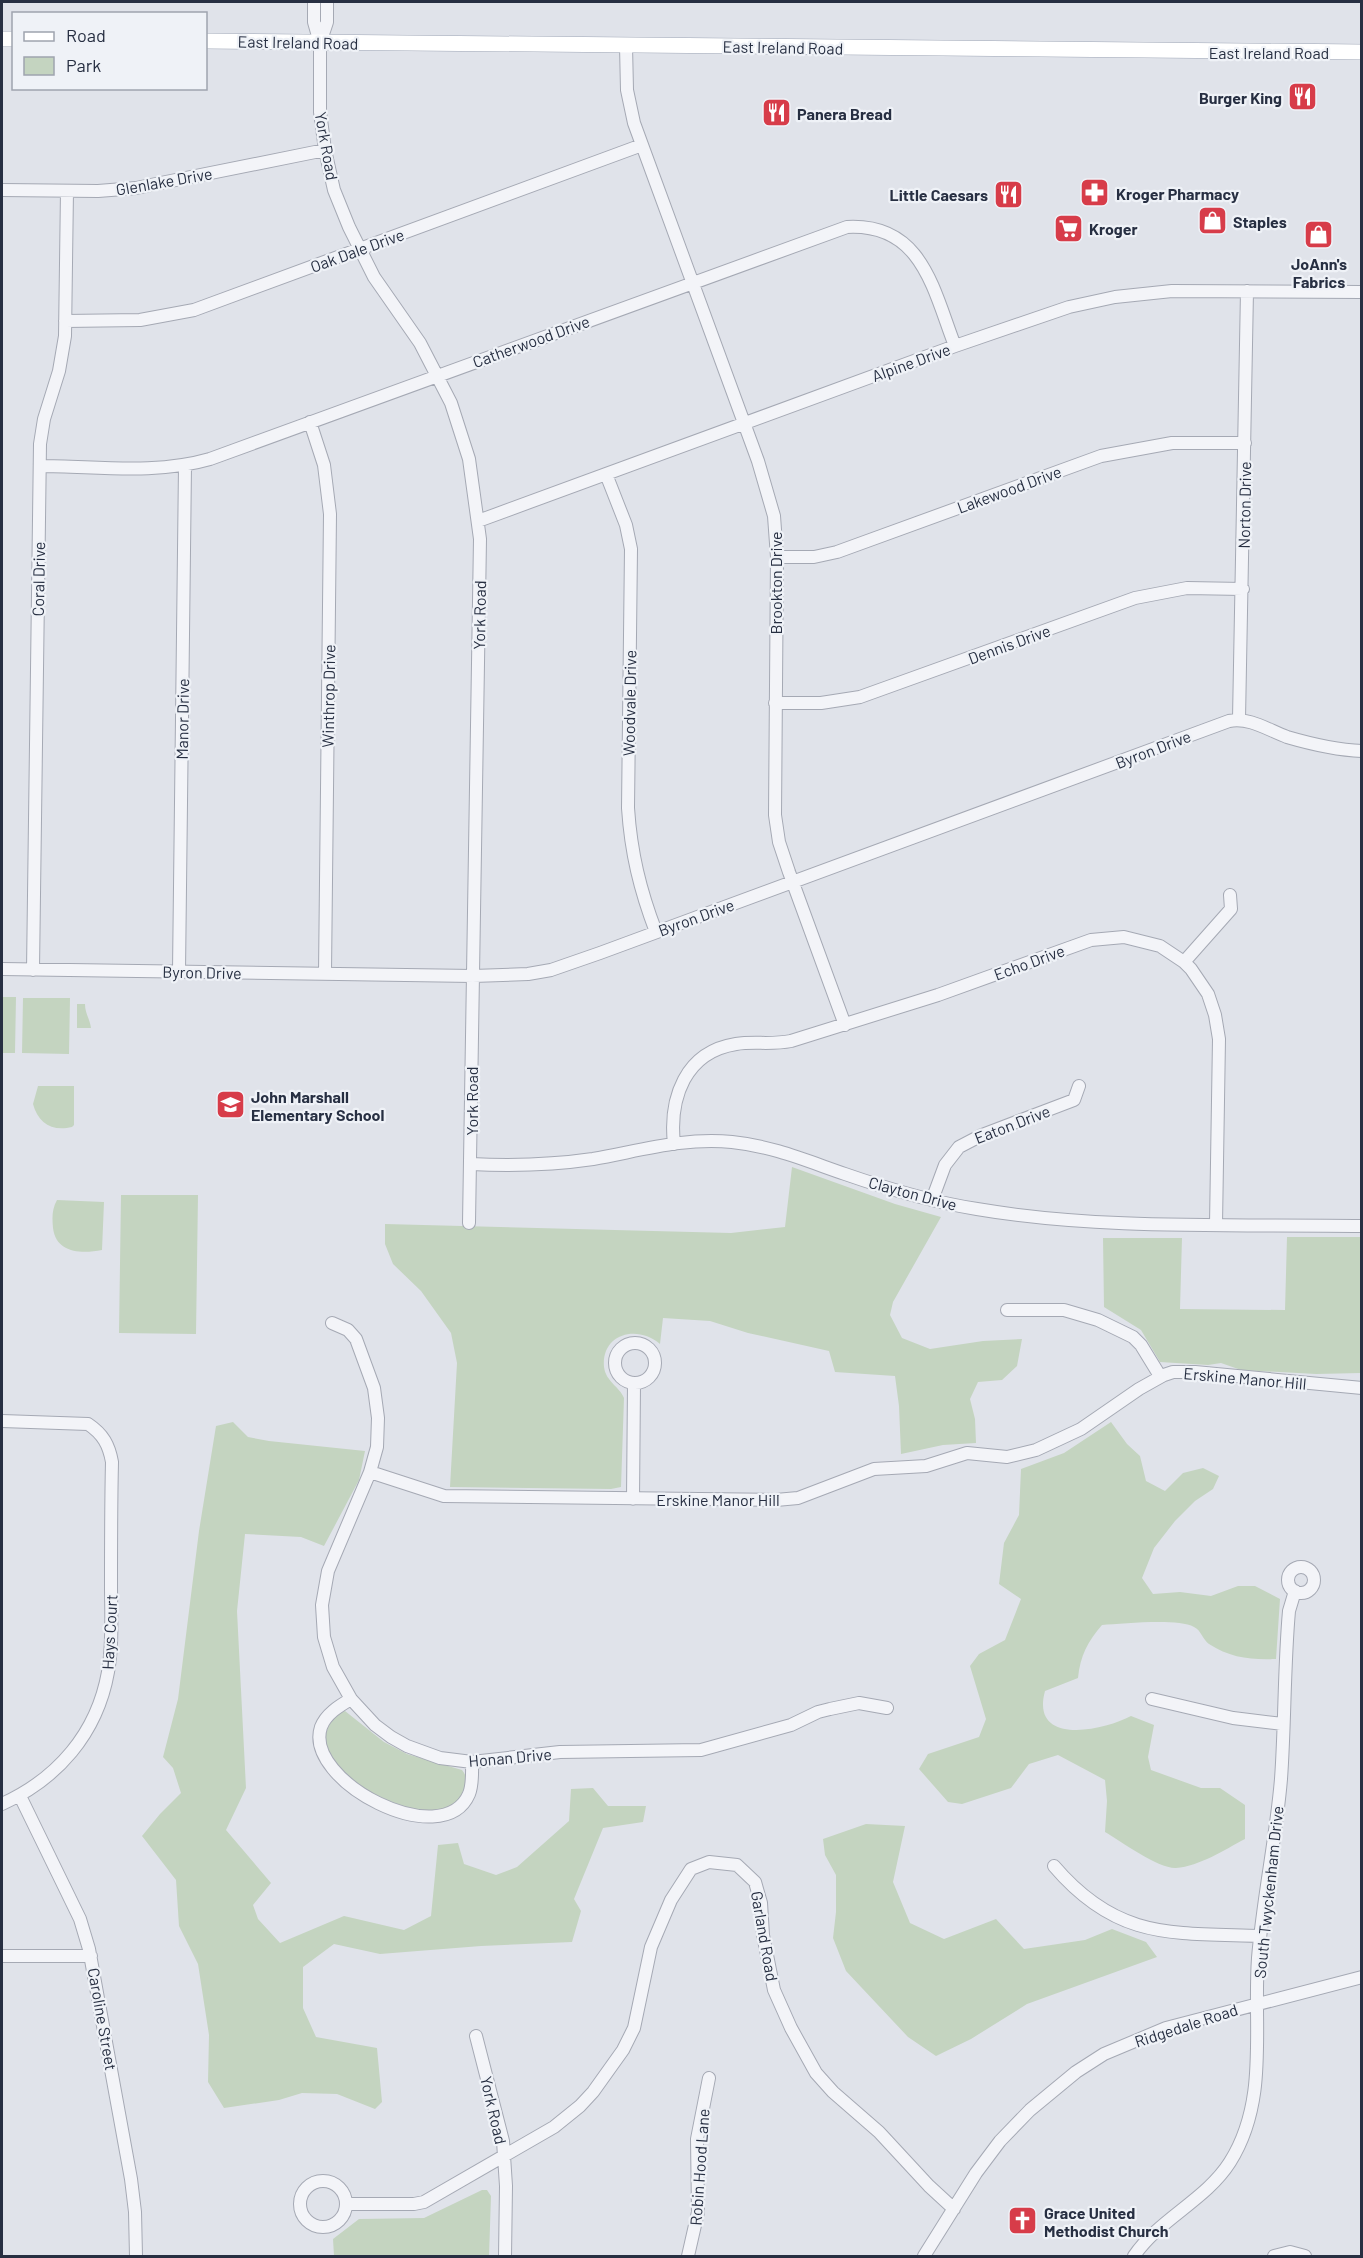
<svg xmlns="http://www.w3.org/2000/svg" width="1363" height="2258" viewBox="0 0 1363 2258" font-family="Barlow,sans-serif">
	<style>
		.green { fill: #c4d4c0 }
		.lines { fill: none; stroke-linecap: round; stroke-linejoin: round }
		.minor-casing { stroke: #a5a9b4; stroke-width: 14 }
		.major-casing { stroke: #9ea6b6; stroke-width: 16 }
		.minor { stroke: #f3f4f8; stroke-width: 12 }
		.major { stroke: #fff; stroke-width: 15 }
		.labels { text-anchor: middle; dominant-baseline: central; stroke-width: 4.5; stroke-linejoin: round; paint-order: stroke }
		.street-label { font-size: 16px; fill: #272f42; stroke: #eff2f7 }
		.poi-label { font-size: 16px; font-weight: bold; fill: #272f42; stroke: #eff2f7; text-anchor: start }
	</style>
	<rect width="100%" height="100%" fill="#e0e3ea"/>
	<path class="green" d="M2,997H16L15,1053H2Z
		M23,998H70L69,1054L22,1053Z
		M77,1004H85C85,1014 90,1019 91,1028H77Z
		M38,1086H74V1125L72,1127C52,1132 38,1123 33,1104Z
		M792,1167L895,1204L941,1217L893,1302L890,1315L902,1338L930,1349L983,1341L1022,1339L1017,1366L1002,1380L978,1382L970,1399L975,1419L976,1443L943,1445L901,1454L899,1406L895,1376L835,1372L829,1351L748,1333L710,1321L663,1318L660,1344C637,1324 601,1334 604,1367C606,1382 620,1387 624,1398L621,1487L611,1489L450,1487L457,1363L451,1333L421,1291L393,1264L385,1244V1224L731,1233L785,1227Z
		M121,1195H198L196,1334L119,1333Z
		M57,1200L104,1202L102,1250C81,1254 56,1253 53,1228C52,1217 52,1209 57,1200Z
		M1287,1237H1361V1373L1316,1374L1241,1370L1221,1363L1208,1365L1160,1362L1141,1330L1104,1307L1103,1238H1182L1180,1309L1285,1310Z
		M233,1422L248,1437L269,1441L365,1451L359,1480L324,1546L301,1537L245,1534L237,1611L246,1788L226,1830L271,1883L253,1905L258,1919L280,1943L344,1916L404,1930L431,1916L438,1845L458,1843L464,1864L496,1875L517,1867L569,1821L571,1789L593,1788L608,1806H646L643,1822L603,1828L574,1899L581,1911L572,1942L481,1946L380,1954L334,1944L303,1967V2008L316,2037L377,2048L382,2102L375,2109L337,2094L302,2093L279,2100L224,2108L208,2082L209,2035L198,1964L179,1926L176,1880L142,1836L160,1814L181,1793L173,1768L163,1757L178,1699L199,1531L216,1426Z
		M1111,1422L1127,1444L1140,1456L1146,1481L1165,1491L1183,1473L1203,1468L1219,1476L1213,1489L1195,1501L1175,1521L1154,1548L1142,1578L1153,1594L1180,1592L1211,1596L1238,1586H1255L1280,1599L1276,1659C1252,1660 1230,1658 1209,1644C1203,1640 1201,1630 1194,1627C1177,1618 1123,1624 1102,1625C1088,1641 1080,1656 1078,1678L1045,1691C1030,1746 1103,1731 1131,1716L1154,1725L1148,1757L1151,1770L1201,1788H1220L1245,1805V1839C1224,1850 1200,1866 1176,1868C1159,1869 1120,1841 1105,1832L1107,1801L1105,1780L1058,1755L1029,1764L1011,1788L962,1804L948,1802L919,1769L928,1754L979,1737L986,1719L970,1666L979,1654L1005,1640L1021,1599L999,1584L1004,1543L1019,1515L1021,1469L1064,1453Z
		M345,1711L384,1742L407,1754L462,1770C478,1790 452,1812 432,1812C400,1811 317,1775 326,1733C328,1726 333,1719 337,1713Z
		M866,1824L905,1826L893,1882L910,1923L944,1939L996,1919L1024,1949L1085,1940L1112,1929L1146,1942L1157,1957L1027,2004L971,2039L936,2056L908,2037L846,1971L833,1938L836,1912V1875L825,1855L823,1839Z
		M482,2190H487L491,2196L489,2256H334L333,2239L359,2219L424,2218Z"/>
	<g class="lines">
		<defs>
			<path id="minor" d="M314,2V22L320,43V112L325,150L334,190L349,227L374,277L420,343L451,403L469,459L480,539L469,1223
				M320,43L327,22V2
				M626,46L627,90L634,123L758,461L774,516L777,557L775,815L779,842L789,872L845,1025
				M2,190L98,191L136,188L325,150
				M65,321L140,320L194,310L642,145
				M310,422L324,465L330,514L325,973
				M40,466C96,466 155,475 210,459L847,227C922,223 933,289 955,346
				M606,474L626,525L631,549L628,808C631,853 640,890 656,932
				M478,521L955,346L1069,307L1115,297L1172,291L1362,292
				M777,557H814L837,552L1101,456L1172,443H1245
				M775,703H821L860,697L1135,598L1187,588L1243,589
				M1239,719L1247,291
				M1184,962L1231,909L1230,895
				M2,969L473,976L528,974L551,970L600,953L1229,721C1250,717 1268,730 1287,737C1311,744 1337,750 1362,751
				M33,970L40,444L44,419L59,371L65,336L67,191
				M179,971L185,466
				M674,1144C669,1098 685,1052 736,1044C754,1041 771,1045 791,1041L938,995L1091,940L1124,937L1160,946L1184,962L1191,969L1208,994L1215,1015L1219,1039L1216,1224
				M471,1164C512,1166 552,1165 593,1159C639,1151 684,1137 732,1142C772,1146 807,1161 845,1174C888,1189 932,1202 977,1209C1101,1230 1235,1224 1362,1226
				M932,1200L945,1165L959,1147L982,1135L1074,1100L1079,1086
				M1007,1310H1064L1098,1320L1133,1337L1141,1345L1160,1376
				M332,1323L348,1330L356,1339L374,1388L378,1418L377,1447L370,1472L328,1571L322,1605L324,1637L333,1667L351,1699L375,1725L391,1737L407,1746L440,1758L472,1762L560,1752L701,1750L791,1725L818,1712L830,1709L859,1703L887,1708
				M615 1363a20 20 0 1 1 40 0a20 20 0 1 1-40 0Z
				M2,1421L88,1424C103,1434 109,1445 112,1462C111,1503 111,1544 111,1585C111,1613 113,1644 108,1672C97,1734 57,1779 2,1804
				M370,1472L444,1496L776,1500L798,1498L874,1469L926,1466L967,1453L1007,1457L1036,1450L1081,1429L1139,1389L1164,1375L1173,1372H1195L1362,1388
				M633,1499L634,1384
				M1288 1580a13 13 0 1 1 26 0a13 13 0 1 1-26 0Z
				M351,1699C339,1706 326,1714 321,1727C303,1781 443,1854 469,1794C473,1784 472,1773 472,1762
				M1152,1699L1233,1718L1283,1724
				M20,1796L80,1919L89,1949L131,2179L135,2212L136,2256
				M1054,1866C1117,1940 1172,1933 1260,1936
				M2,1956H91
				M476,2036L503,2141L506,2186L505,2256
				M300 2204a23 23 0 1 1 46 0a23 23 0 1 1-46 0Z
				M346,2204H414L424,2202L554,2127L580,2106L593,2092L623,2050L634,2028L651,1947L671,1900L691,1869L709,1862L737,1865L755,1882L761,1903L763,1935L774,1990L791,2028L816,2073L833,2092L879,2132L929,2186L954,2209
				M688,2256L698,2212L697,2139L709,2078
				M924,2256L976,2173L1000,2141L1030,2110L1076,2072L1104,2054L1166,2028L1362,1977
				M1134,2256C1159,2219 1206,2200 1230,2162C1269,2100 1253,2027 1258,1958C1263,1898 1276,1839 1281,1779C1285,1723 1284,1667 1289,1611L1295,1591
				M1274,2256L1290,2252L1305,2256"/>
			<path id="major" d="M2,39H14
				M206,41L1362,52"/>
		</defs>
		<use href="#minor" class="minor-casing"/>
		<use href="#major" class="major-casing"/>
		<use href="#minor" class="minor"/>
		<use href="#major" class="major"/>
	</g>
	<defs>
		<symbol id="restaurant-square" viewBox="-11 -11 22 22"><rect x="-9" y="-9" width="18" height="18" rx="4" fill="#d73c49" stroke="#eff2f7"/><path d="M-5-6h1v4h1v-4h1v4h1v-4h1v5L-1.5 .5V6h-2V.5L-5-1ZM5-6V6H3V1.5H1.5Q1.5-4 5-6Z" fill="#fff"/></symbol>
		<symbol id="pharmacy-square" viewBox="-11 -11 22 22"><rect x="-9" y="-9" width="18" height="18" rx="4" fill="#d73c49" stroke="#eff2f7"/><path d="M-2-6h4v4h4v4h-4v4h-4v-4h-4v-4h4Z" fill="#fff"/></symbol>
		<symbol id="shop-square" viewBox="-11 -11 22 22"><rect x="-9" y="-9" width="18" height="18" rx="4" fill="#d73c49" stroke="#eff2f7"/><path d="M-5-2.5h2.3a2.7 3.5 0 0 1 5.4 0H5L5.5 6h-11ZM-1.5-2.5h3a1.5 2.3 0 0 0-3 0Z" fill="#fff"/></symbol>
		<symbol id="supermarket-square" viewBox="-11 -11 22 22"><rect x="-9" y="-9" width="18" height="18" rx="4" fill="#d73c49" stroke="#eff2f7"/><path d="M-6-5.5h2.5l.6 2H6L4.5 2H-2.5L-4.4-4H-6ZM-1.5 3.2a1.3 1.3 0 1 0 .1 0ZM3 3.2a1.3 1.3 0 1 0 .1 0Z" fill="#fff"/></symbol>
		<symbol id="school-square" viewBox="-11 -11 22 22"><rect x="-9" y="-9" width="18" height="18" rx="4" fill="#d73c49" stroke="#eff2f7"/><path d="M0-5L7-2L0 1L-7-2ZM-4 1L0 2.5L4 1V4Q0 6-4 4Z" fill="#fff"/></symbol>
		<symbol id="church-square" viewBox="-11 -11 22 22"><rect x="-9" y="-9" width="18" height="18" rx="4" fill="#d73c49" stroke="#eff2f7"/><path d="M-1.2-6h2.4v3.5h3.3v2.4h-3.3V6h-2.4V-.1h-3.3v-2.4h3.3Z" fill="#fff"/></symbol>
	</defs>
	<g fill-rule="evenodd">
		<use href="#restaurant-square" x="1286" y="80" width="33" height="33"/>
		<use href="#restaurant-square" x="760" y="96" width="33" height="33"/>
		<use href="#pharmacy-square" x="1078" y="176" width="33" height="33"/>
		<use href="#restaurant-square" x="992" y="178" width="33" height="33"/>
		<use href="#shop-square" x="1196" y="204" width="33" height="33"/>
		<use href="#supermarket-square" x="1052" y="212" width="33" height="33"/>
		<use href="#shop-square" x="1302" y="218" width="33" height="33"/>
		<use href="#school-square" x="214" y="1088" width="33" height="33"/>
		<use href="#church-square" x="1006" y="2204" width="33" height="33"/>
	</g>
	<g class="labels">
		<g class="street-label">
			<text transform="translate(298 42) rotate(1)">East Ireland Road</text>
			<text transform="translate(783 47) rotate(1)">East Ireland Road</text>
			<text x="1269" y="52">East Ireland Road</text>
			<text transform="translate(327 146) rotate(80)">York Road</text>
			<text transform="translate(164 181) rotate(-10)">Glenlake Drive</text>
			<text transform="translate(357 250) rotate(-20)">Oak Dale Drive</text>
			<text transform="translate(531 341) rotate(-20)">Catherwood Drive</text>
			<text transform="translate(911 362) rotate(-20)">Alpine Drive</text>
			<text transform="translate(1009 489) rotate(-20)">Lakewood Drive</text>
			<text transform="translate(1244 505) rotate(-89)">Norton Drive</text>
			<text transform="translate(38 579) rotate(-89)">Coral Drive</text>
			<text transform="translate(775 583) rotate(-90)">Brookton Drive</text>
			<text transform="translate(479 615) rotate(-89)">York Road</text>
			<text transform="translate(1009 644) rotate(-20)">Dennis Drive</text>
			<text transform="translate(328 696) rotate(-89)">Winthrop Drive</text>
			<text transform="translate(629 703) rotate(-89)">Woodvale Drive</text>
			<text transform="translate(182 719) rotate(-89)">Manor Drive</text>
			<text transform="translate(1153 749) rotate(-21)">Byron Drive</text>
			<text transform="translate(696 917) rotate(-20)">Byron Drive</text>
			<text transform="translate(1029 962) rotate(-20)">Echo Drive</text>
			<text transform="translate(202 972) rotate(1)">Byron Drive</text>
			<text transform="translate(471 1101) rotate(-90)">York Road</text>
			<text transform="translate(1012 1124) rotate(-21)">Eaton Drive</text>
			<text transform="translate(913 1193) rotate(15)">Clayton Drive</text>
			<text transform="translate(1245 1378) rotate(5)">Erskine Manor Hill</text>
			<text x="718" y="1499">Erskine Manor Hill</text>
			<text transform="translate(109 1632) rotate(-87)">Hays Court</text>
			<text transform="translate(510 1757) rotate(-5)">Honan Drive</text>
			<text transform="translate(1268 1892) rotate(-84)">South Twyckenham Drive</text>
			<text transform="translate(765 1936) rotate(80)">Garland Road</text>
			<text transform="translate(103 2019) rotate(80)">Caroline Street</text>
			<text transform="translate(1186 2025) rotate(-18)">Ridgedale Road</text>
			<text transform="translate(494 2110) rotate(77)">York Road</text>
			<text transform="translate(699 2167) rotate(-86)">Robin Hood Lane</text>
		</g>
		<g class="poi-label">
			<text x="1282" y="97" text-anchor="end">Burger King</text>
			<text x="797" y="113">Panera Bread</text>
			<text x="1116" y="193">Kroger Pharmacy</text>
			<text x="988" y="194" text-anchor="end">Little Caesars</text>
			<text x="1233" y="221">Staples</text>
			<text x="1089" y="228">Kroger</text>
			<text x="1319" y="263" text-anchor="middle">JoAnn's<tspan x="1319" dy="18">Fabrics</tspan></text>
			<text x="251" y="1096">John Marshall<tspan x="251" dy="18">Elementary School</tspan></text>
			<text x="1044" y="2212">Grace United<tspan x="1044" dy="18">Methodist Church</tspan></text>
		</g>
	</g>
	<rect width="1363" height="2258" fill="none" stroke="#272f42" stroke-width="6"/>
	<rect x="12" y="12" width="195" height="78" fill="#eff2f7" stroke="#9fa4af" stroke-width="1.5"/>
	<rect x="24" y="32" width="30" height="9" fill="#ffffff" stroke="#9fa4af" stroke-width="1.5"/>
	<text x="66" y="42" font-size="18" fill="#272f42">Road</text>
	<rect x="24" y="57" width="30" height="18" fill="#c4d4c0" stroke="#9fa4af" stroke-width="1.5"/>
	<text x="66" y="72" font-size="18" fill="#272f42">Park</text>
</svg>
